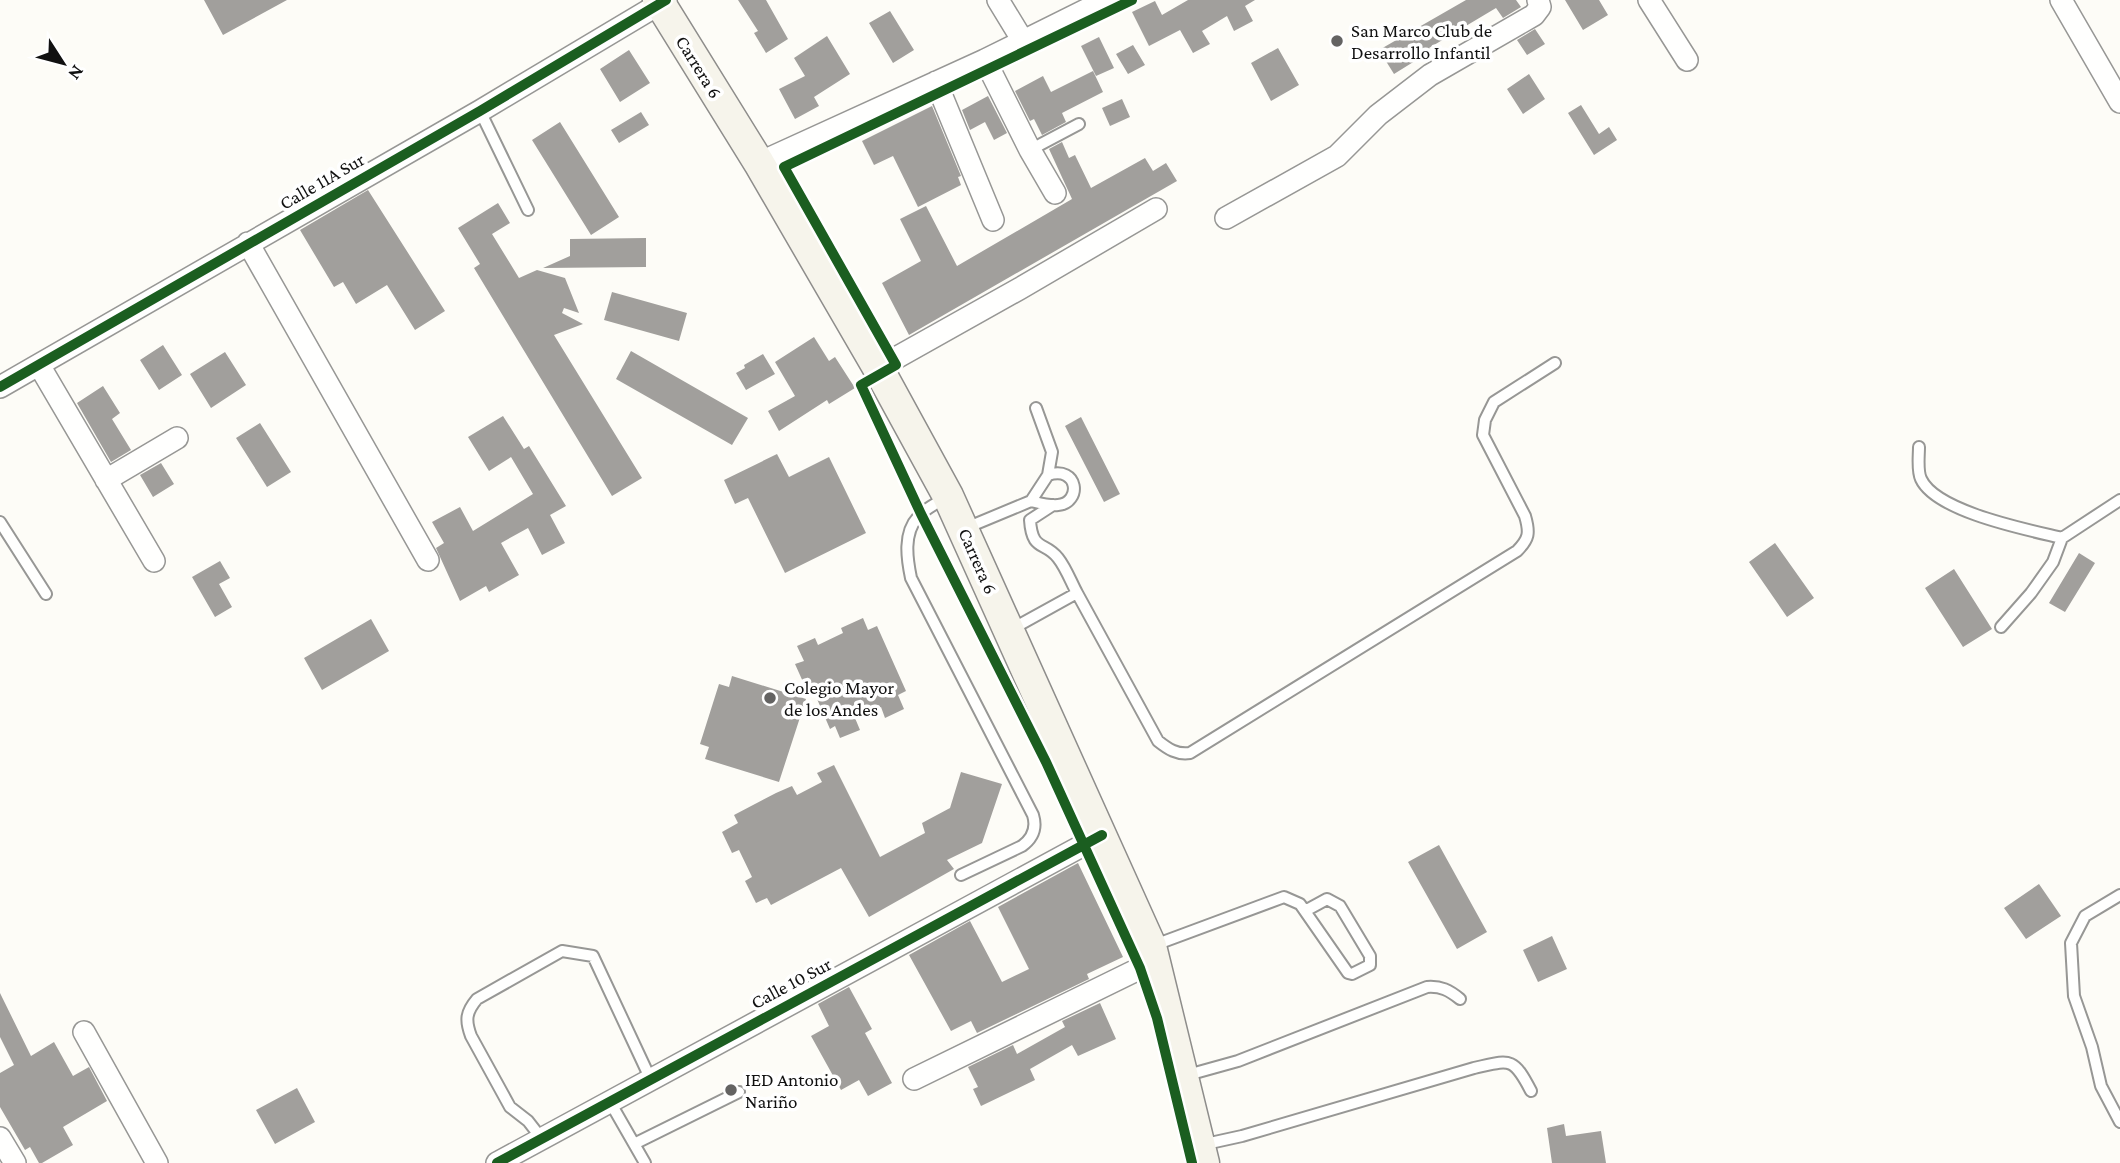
<svg xmlns="http://www.w3.org/2000/svg" width="2120" height="1163" viewBox="0 0 2120 1163" font-family="'Crimson Pro',serif">
	<style>
		.building { fill: #a19f9c }
		.lines { fill: none; stroke-linecap: round; stroke-linejoin: round }
		.lane-casing { stroke: #979795; stroke-width: 14 }
		.street-casing { stroke: #979795; stroke-width: 24 }
		.secondary-casing { stroke: #8e8d8b; stroke-width: 33 }
		.lane { stroke: #fffffe; stroke-width: 10 }
		.street { stroke: #fffffe; stroke-width: 21 }
		.secondary { stroke: #f6f4eb; stroke-width: 30 }
		.cycleway-casing { stroke: #fff; stroke-width: 15 }
		.cycleway { stroke: #1b5e20; stroke-width: 10 }
		.poi-dot { fill: #646362; stroke: #fff; stroke-width: 2.5 }
		.labels { text-anchor: middle; dominant-baseline: central; stroke-width: 7; stroke-linejoin: round; paint-order: stroke }
		.poi-label { font-size: 19px; fill: #111; stroke: #fff; text-anchor: start }
		.street-label { font-size: 19px; fill: #111; stroke: #fff }
	</style>
	<rect width="100%" height="100%" fill="#fdfcf7"/>
	<path class="building" d="M204,0H287L223,35Z
		M738,0H766L788,39L766,53L754,33L758,31Z
		M1188,0H1255L1245,6L1253,21L1234,31L1227,16L1202,31L1210,44L1193,53L1180,30L1149,46L1132,12L1155,1L1162,15Z
		M1466,0H1516L1521,7L1503,18L1496,8L1429,48L1431,51L1394,74L1379,50Z
		M1565,0H1599L1608,15L1583,30Z
		M890,11L914,50L893,63L869,23Z
		M1535,29L1545,44L1527,55L1517,40Z
		M827,36L850,74L814,97L819,106L795,119L779,89L805,76L794,58Z
		M1099,37L1114,68L1096,76L1081,46Z
		M1133,45L1145,65L1128,74L1116,54Z
		M1278,48L1299,85L1271,101L1251,63Z
		M629,50L650,83L620,102L600,69Z
		M1093,71L1103,92L1062,113L1066,122L1042,135L1034,119L1030,121L1015,91L1043,76L1051,92Z
		M1529,74L1545,99L1523,114L1507,89Z
		M988,96L1007,133L994,140L985,122L970,130L962,110Z
		M1122,99L1130,117L1110,126L1102,108Z
		M1581,105L1599,134L1609,127L1617,140L1594,155L1568,113Z
		M932,106L961,176L958,177L961,185L918,207L893,156L874,165L862,141Z
		M641,112L649,125L619,143L611,130Z
		M560,122L619,217L591,235L532,140Z
		M1062,142L1069,158L1075,155L1091,188L1145,158L1153,171L1166,163L1177,181L909,335L882,283L921,261L900,219L926,206L957,266L1072,199L1049,149Z
		M368,190L445,311L415,330L387,285L356,304L343,282L334,287L300,230Z
		M498,203L510,223L492,234L519,278L537,270L565,278L579,313L564,308L562,313L583,324L554,335L642,478L612,496L474,268L480,264L458,228Z
		M646,238V267L543,268L570,256V239Z
		M612,292L687,313L679,341L604,320Z
		M814,337L829,361L835,357L855,388L829,404L827,400L779,431L768,411L795,396L775,362Z
		M163,345L182,375L159,390L140,360Z
		M631,351L748,418L732,445L616,379Z
		M225,352L246,385L211,408L190,374Z
		M763,354L775,374L746,390L736,373L745,368L744,365Z
		M103,386L120,413L112,419L131,450L111,462L77,403Z
		M503,416L524,449L529,446L566,506L550,515L565,543L542,555L528,528L501,543L519,575L489,592L486,586L460,601L436,548L444,543L432,522L460,507L473,531L533,494L511,457L489,471L468,437Z
		M1081,417L1120,494L1104,502L1065,426Z
		M260,423L291,472L267,487L236,438Z
		M777,454L789,477L829,457L866,533L785,573L748,498L735,504L724,480Z
		M161,463L174,484L153,497L140,475Z
		M1775,543L1814,598L1787,617L1749,562Z
		M2079,553L2095,563L2065,612L2049,603Z
		M220,561L230,578L219,584L232,607L215,617L192,577Z
		M1954,569L1992,629L1963,647L1925,588Z
		M863,618L868,630L877,626L906,691L898,695L904,709L885,718L881,707L855,718L860,730L840,738L835,726L830,729L811,685L808,693L795,664L804,661L797,646L815,638L818,645L843,633L841,628Z
		M371,619L389,651L322,690L304,658Z
		M732,676L806,699L779,782L705,759L709,747L700,744L719,684L729,687Z
		M834,765L880,857L925,833L922,823L950,808L961,772L1002,784L982,843L947,860L954,869L869,917L841,868L771,905L767,898L756,903L745,881L752,877L739,850L732,853L722,832L738,823L734,815L776,793L792,786L797,795L822,782L817,773Z
		M1439,845L1487,932L1457,949L1408,862Z
		M1078,863L1123,957L1087,974L1089,979L977,1033L971,1021L951,1031L909,955L970,921L1002,982L1029,969L998,907Z
		M2039,884L2061,916L2026,939L2004,908Z
		M1552,936L1567,969L1538,982L1523,950Z
		M849,987L872,1029L865,1033L892,1083L868,1096L859,1080L841,1090L811,1036L829,1026L818,1004Z
		M0,993L31,1056L54,1042L73,1076L89,1067L107,1101L63,1127L73,1145L42,1163H39L30,1147L25,1150L0,1107V1073L14,1065L0,1037Z
		M1100,1003L1116,1039L1078,1056L1072,1045L1030,1069L1035,1080L981,1106L973,1089L978,1087L968,1067L1013,1045L1017,1054L1065,1027L1062,1021Z
		M297,1088L315,1122L275,1144L256,1110Z
		M1564,1124L1566,1136L1601,1131L1606,1163H1552L1547,1128Z"/>
	<g class="lines">
		<defs>
			<path id="lane" d="M480,111L528,210
				M1030,150L1079,124
				M1919,447C1919,456 1917,471 1921,479C1936,512 2029,530 2062,538
				M946,497C938,503 924,509 918,517C903,533 907,559 911,578L1033,815C1037,828 1033,838 1022,846L961,875
				M1031,501C1039,503 1049,506 1058,505C1082,503 1079,465 1048,475
				M1053,505L1030,520C1032,552 1045,541 1058,558C1066,568 1071,582 1077,593
				M0,522L46,594
				M966,528L1031,501L1048,475L1052,452L1036,408
				M2001,627L2031,593L2053,562L2062,538L2120,500
				M1012,629L1077,593L1158,741C1168,749 1177,755 1190,753L1517,551C1529,539 1530,533 1525,516L1483,435L1485,420L1494,402L1555,363
				M2120,895L2085,916L2071,943L2074,996L2092,1047L2101,1086L2120,1122
				M1152,946L1284,897L1300,904L1348,973L1352,974L1370,965V956L1340,906L1327,899L1305,911
				M1184,1076L1238,1061L1427,987C1441,986 1449,990 1460,999
				M610,1102L645,1163
				M542,1139L528,1121L510,1107L471,1036C465,1020 466,1012 477,999L562,951L593,956L651,1080
				M634,1144L739,1092
				M1201,1145L1242,1136L1474,1068C1510,1060 1513,1056 1531,1091"/>
			<path id="street" d="M998,0L1023,41
				M1649,0L1687,60
				M2061,0L2120,102
				M985,60L1030,150L1055,193
				M936,82L993,220
				M759,163L985,60L1106,0
				M1226,218L1337,156L1378,115L1430,75L1534,15L1540,7L1538,0
				M248,243L428,560
				M39,365L154,561
				M878,368L1019,289L1156,209
				M0,387L480,111L666,0
				M106,480L177,438
				M84,1032L157,1163
				M914,1079L1155,961
				M0,1138L15,1163
				M497,1163L1102,835"/>
			<path id="secondary" d="M658,0L759,163L878,368L948,496L1151,946L1204,1163"/>
		</defs>
		<use href="#lane" class="lane-casing"/>
		<use href="#street" class="street-casing"/>
		<use href="#secondary" class="secondary-casing"/>
		<use href="#lane" class="lane"/>
		<use href="#street" class="street"/>
		<use href="#secondary" class="secondary"/>
		<defs>
			<path id="cycleway" d="M1132,0L784,167L896,365L861,385L921,514L1046,762L1140,968L1157,1018L1192,1163
				M0,387L480,111L666,0
				M497,1163L1102,835"/>
		</defs>
		<use href="#cycleway" class="cycleway-casing"/>
		<use href="#cycleway" class="cycleway"/>
	</g>
	<g class="poi-dot">
		<circle cx="1337" cy="41" r="7"/>
		<circle cx="770" cy="698" r="7"/>
		<circle cx="731" cy="1090" r="7"/>
	</g>
	<g class="labels">
		<g class="poi-label">
			<text x="1351" y="30">San Marco Club de<tspan x="1351" dy="22">Desarrollo Infantil</tspan></text>
			<text x="784" y="687">Colegio Mayor<tspan x="784" dy="22">de los Andes</tspan></text>
			<text x="745" y="1079">IED Antonio<tspan x="745" dy="22">Nariño</tspan></text>
		</g>
		<g class="street-label">
			<text transform="translate(699 67) rotate(58)">Carrera 6</text>
			<text transform="translate(322 181) rotate(-30)">Calle 11A Sur</text>
			<text transform="translate(978 561) rotate(66)">Carrera 6</text>
			<text transform="translate(791 983) rotate(-28)">Calle 10 Sur</text>
		</g>
	</g>
	<g transform="translate(63 63) rotate(126)" stroke="#ffffff" stroke-width="5" paint-order="stroke">
	<path d="M0-5L12 26L0 18L-12 26Z" fill="#111111"/>
	<text y="-10" font-size="19" font-weight="bold" text-anchor="middle" fill="#111111">N</text>
	</g>
</svg>
